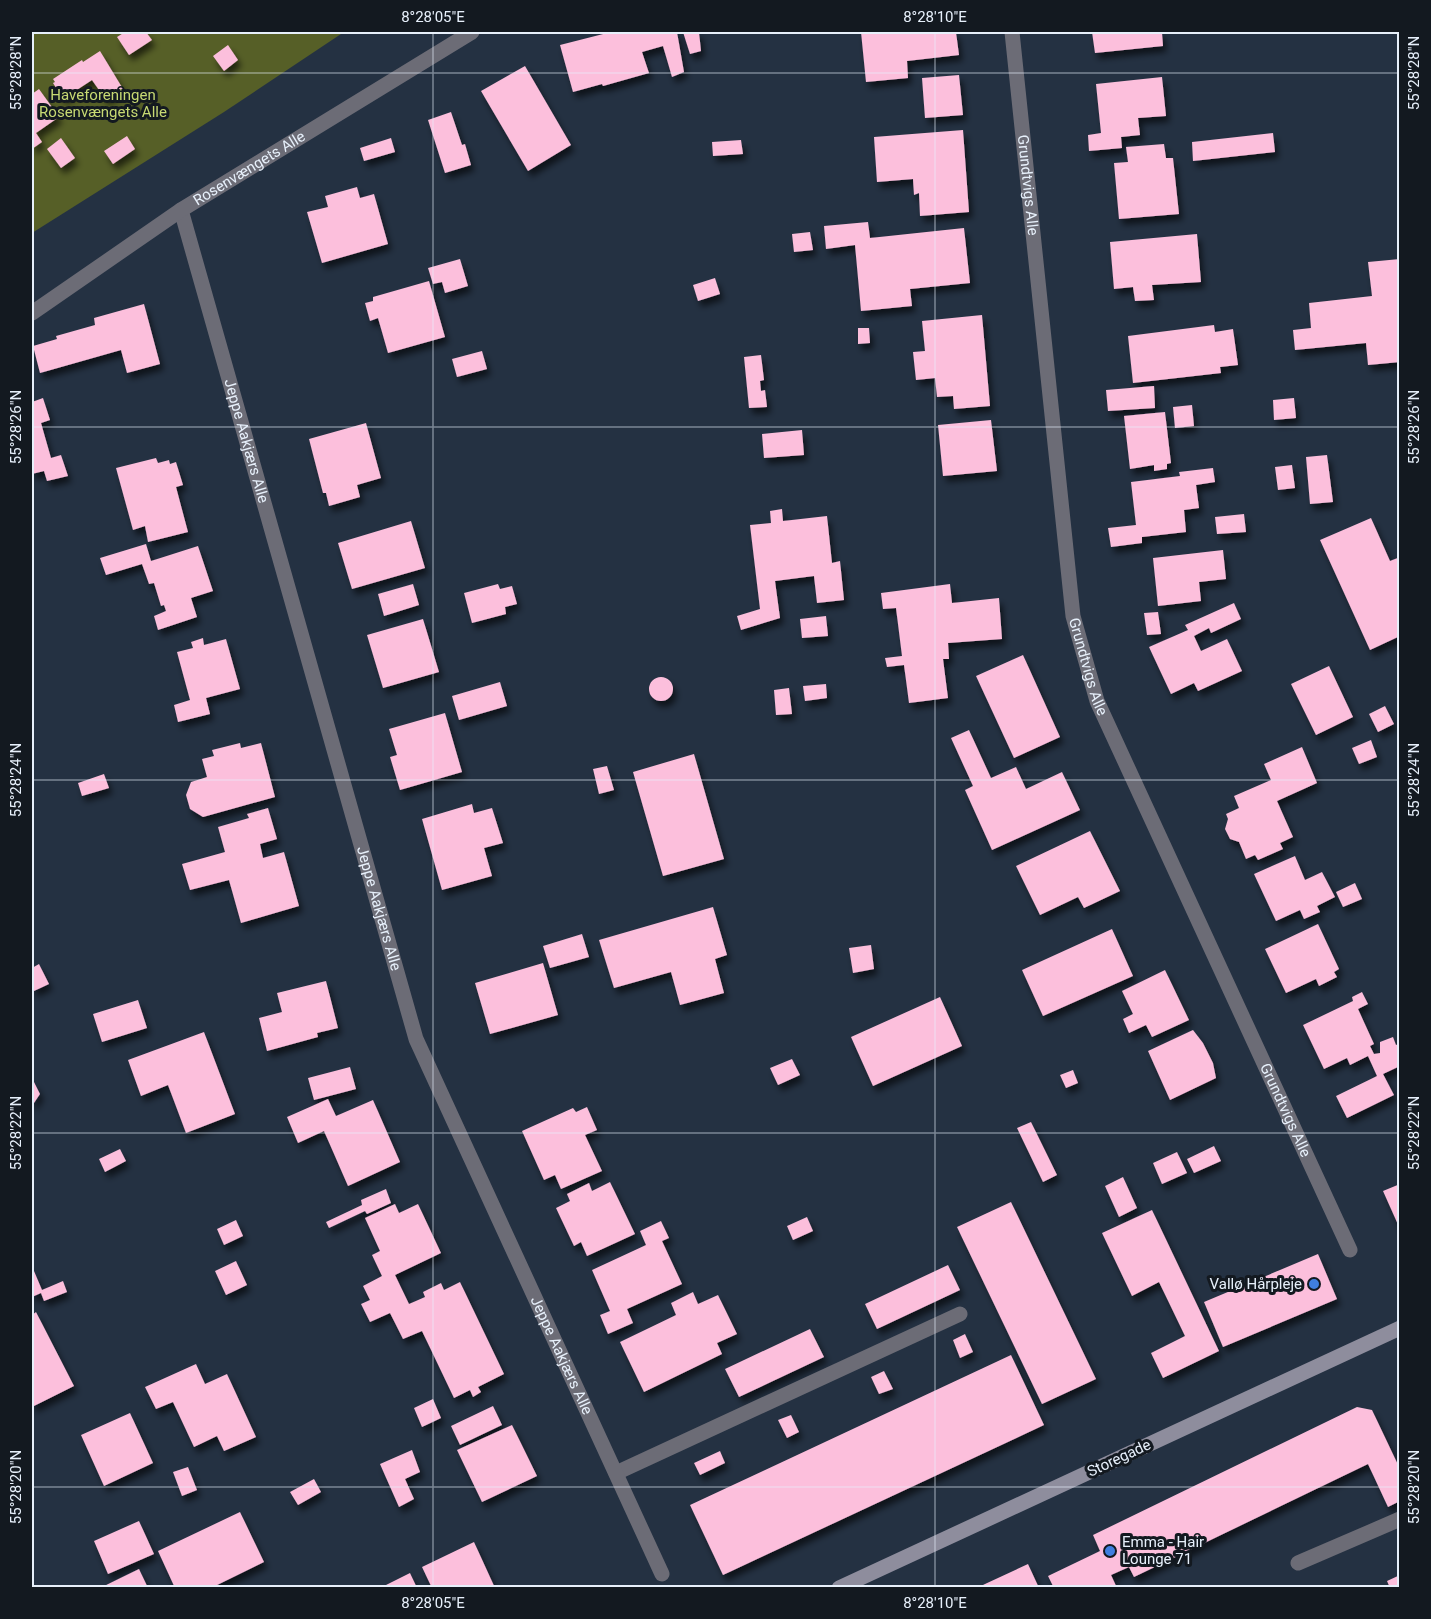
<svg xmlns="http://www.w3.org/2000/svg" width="1431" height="1619" viewBox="0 0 1431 1619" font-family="Roboto,sans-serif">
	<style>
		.green { fill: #565f27 }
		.building { fill: #fcbfdc; filter: url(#shadow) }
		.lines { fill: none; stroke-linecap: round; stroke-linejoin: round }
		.lane { stroke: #6c6c76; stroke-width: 15 }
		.street { stroke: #6c6c76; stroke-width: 15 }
		.secondary { stroke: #8e8d9d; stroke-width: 15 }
		.ticks { fill: none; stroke: #e7f0fb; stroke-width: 1.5; stroke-opacity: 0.45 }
		.shop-dot { fill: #3f7fe0; stroke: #131920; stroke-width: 2 }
		.labels { text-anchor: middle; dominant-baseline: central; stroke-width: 6; stroke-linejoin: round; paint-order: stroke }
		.park-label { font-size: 15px; fill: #c7d973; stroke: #131920 }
		.street-label { font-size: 15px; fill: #e7f0fb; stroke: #131920 }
		.poi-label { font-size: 15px; fill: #e7f0fb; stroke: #131920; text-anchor: end }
		.neatline { fill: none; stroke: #e7f0fb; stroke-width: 2 }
		.ticks-label { font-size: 15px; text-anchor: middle; fill: #e7f0fb }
	</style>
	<defs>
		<filter id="shadow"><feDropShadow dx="3.5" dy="6" stdDeviation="3" flood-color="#0009"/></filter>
	</defs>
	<rect width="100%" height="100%" fill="#243142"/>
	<path class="green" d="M32,32H344L224,112L32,233Z"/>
	<path class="building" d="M125,32H146L152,40L129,55L117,37Z
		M611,32H677L684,72L672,77L663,46L642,52L649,73L603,86L602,84L573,92L560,45Z
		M683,32H699L701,51L690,54Z
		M861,32H956L959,55L907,61L908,78L866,82Z
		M1092,32H1162L1163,46L1095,53Z
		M228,45L238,60L224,71L213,56Z
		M100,51L123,89L106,100L92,80L63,99L53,83L55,82L53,79L82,60L83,62Z
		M525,66L571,145L528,171L481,91Z
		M959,75L963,115L925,118L922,78Z
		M1162,77L1166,116L1138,118L1140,135L1121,137L1122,148L1089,151L1088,135L1101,133L1096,84Z
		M39,89L59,117L36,133L42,142L32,149V94Z
		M451,112L462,145L465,144L471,165L445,173L428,120Z
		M963,130L969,212L920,216L919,193L914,195L913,179L877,182L874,137Z
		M1273,133L1275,152L1193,161L1192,142Z
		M127,136L135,149L113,164L104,151Z
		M61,138L75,158L61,168L47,149Z
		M391,138L395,152L364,161L360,148Z
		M741,140L743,154L713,156L712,142Z
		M1164,144L1166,158H1173L1179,214L1119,219L1114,163L1128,162L1126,147Z
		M357,187L360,198L374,194L388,244L322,263L307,212L328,207L325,196Z
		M868,222L870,238L964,228L970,283L910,289L912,306L861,311L855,245L826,249L824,226Z
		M810,232L813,250L794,252L792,234Z
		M1197,234L1201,282L1152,285L1154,300L1135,301L1133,287L1114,289L1110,242Z
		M460,259L468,286L445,293L442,282L433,284L428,268Z
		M1400,259V304H1397L1400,362L1368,365L1366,343L1295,350L1293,330L1311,328L1309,303L1372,296L1368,262Z
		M715,278L720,294L698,301L693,285Z
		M429,281L445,337L388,353L378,318L370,321L365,303L373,301V297Z
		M144,304L160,364L127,373L121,350L40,373L33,346L57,339L56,336L95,325L94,318Z
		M982,315L990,406L954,409L953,396L937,397L935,378L916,380L913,352L925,351L922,321Z
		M1214,325L1215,332L1233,329L1238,365L1220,367L1221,373L1133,383L1128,336Z
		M858,328H869L870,343L858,344Z
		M482,351L487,369L457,377L452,359Z
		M761,355L764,380L760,381L761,391L765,390L767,407L749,408L744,357Z
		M1154,386L1155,408L1108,411L1106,390Z
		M43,398L50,420L41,423L51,458L61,455L68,476L47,481L44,471L32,474V402Z
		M1294,398L1296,418L1274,420L1273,400Z
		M1192,405L1194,426L1175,428L1173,407Z
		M1165,412L1171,463L1167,464V469L1154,471V465L1130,469L1124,416Z
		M991,420L997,471L943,476L938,425Z
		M366,423L381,478L357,485L360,497L329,506L326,493H323L309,439Z
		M802,430L804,455L764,458L762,434Z
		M1327,455L1333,502L1310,504L1306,457Z
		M156,458L158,463L169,460L170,464L176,462L183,485L176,487L188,532L148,542L145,526L133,530L116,468Z
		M1292,465L1295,488L1278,490L1275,467Z
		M1213,468L1215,482L1196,485L1199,508L1184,510L1186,532L1142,537V543L1111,547L1108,528L1136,525L1131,482L1180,476L1179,472Z
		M782,509L783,521L827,516L832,563L840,561L844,600L817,603L814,576L775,581L780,618L741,630L737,616L760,609L750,525L771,523L770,511Z
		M1244,514L1246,532L1217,534L1215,517Z
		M1371,518L1390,561L1400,557V636L1370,650L1320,540Z
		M411,521L425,568L352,589L338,543Z
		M146,544L151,561L198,546L213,591L191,598L197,617L158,630L154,616L166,611L164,605L161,606L154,583L149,584L142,564L106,575L100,558Z
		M1223,550L1226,579L1199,582L1201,601L1158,606L1153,558Z
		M413,584L419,605L384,616L378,594Z
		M498,584L500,589L512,586L517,604L505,607L506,614L472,623L464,593Z
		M950,584L952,603L999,598L1002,639L948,643L949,659H943L948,698L909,703L904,665L887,667L885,658L902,656L896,608L883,609L881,593Z
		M1234,603L1241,619L1211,633L1209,628L1194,636L1201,651L1227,639L1242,671L1198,691L1194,683L1171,694L1149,647L1188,630L1185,625Z
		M1158,612L1161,634L1147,635L1144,613Z
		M826,616L828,636L802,638L800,619Z
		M423,619L439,672L383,688L367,635Z
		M203,638L204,645L226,639L240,689L206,698L210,714L178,722L174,705L190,700L177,652L193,648L191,642Z
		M1023,655L1060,737L1014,758L976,676Z
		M1329,666L1353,717L1316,735L1291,684Z
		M649 689a12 12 0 1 1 24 0a12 12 0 1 1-24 0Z
		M500,682L507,706L459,720L452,696Z
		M826,684L827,698L805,701L803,686Z
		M789,688L792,714L776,715L774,690Z
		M1385,706L1394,724L1378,732L1369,714Z
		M445,713L462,772L400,790L390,757L397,755L389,729Z
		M969,730L991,778L1016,767L1026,789L1062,772L1080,810L992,850L965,790L973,786L951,738Z
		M1371,740L1377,757L1359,764L1352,748Z
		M240,743L241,748L261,743L275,797L203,817L190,809L186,795L191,782L207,777L202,759L214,756L212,750Z
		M1302,747L1317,783L1277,801L1293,837L1280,843L1283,849L1258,860L1255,855L1246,859L1239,842L1230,839L1225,829L1228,819L1226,814L1239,808L1234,796L1271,780L1264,764Z
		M694,754L724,859L663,876L633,772Z
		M607,766L614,790L599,794L593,769Z
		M104,774L109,788L82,796L78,783Z
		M472,804L474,813L492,808L503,843L484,848L492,876L442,890L422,819Z
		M268,808L277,839L260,844L263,858L284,852L299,906L241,923L229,880L190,890L182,864L225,852L218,827L249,818L247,814Z
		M1090,831L1120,891L1084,908L1078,897L1040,915L1016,866Z
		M1295,856L1305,880L1322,872L1335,897L1317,906L1320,912L1304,919L1300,910L1276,921L1254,874Z
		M1355,883L1362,899L1343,907L1336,892Z
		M713,907L727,955L715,959L724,993L680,1005L671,972L614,988L599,940Z
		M1318,924L1339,969L1334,972L1337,977L1319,986L1316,979L1286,993L1265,949Z
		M1112,929L1133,976L1043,1016L1022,970Z
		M582,934L589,957L550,968L543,946Z
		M871,945L874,969L853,973L849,948Z
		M543,963L558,1015L490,1034L475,983Z
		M39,964L49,984L34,991L32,986V968Z
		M1165,970L1189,1020L1152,1037L1146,1025L1129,1033L1123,1019L1133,1014L1122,991Z
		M326,981L338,1028L317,1033L318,1037L267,1051L259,1018L282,1012L277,993Z
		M1362,992L1368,1004L1358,1009L1374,1044L1370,1046L1374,1054L1380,1053V1042L1393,1037L1396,1045L1399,1044L1400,1045V1066L1383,1074L1394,1095L1347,1118L1336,1096L1377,1076L1368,1056L1350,1065L1347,1058L1324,1069L1303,1025L1353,1001L1352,997Z
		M940,997L962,1046L873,1086L851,1037Z
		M138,1000L147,1028L102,1042L93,1014Z
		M1193,1030L1203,1043L1213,1063L1216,1078L1170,1100L1148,1051Z
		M204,1032L235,1114L186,1133L168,1085L141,1096L128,1060Z
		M792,1059L800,1075L778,1085L770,1068Z
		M350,1067L356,1089L314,1100L308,1078Z
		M1073,1070L1078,1083L1066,1088L1060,1075Z
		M32,1082H34L40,1094L32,1106Z
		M328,1099L336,1116L373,1100L400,1162L348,1186L324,1131L298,1143L287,1117Z
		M587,1107L597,1130L585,1135L602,1171L561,1189L555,1175L544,1180L522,1131L573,1108L576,1112Z
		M1031,1122L1057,1175L1043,1182L1017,1128Z
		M1214,1146L1221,1161L1194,1173L1187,1159Z
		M120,1149L126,1161L105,1172L99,1159Z
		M1177,1152L1187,1173L1162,1184L1153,1163Z
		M1123,1177L1137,1208L1119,1217L1105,1186Z
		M610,1182L635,1234L587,1256L581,1242L574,1246L556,1208L570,1201L567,1194L589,1183L592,1191Z
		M1400,1184V1229L1383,1191Z
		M386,1189L391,1203L367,1214L365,1211L329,1228L326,1222L362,1205L361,1200Z
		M1011,1202L1096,1379L1042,1404L957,1227Z
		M395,1204L399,1213L418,1204L441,1253L395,1275L409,1304L425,1297L423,1292L441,1283L444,1290L460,1282L504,1374L478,1387L481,1392L473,1397L470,1390L454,1398L422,1331L403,1339L390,1313L370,1322L361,1304L370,1300L363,1286L382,1276L372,1255L380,1251L365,1218Z
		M1152,1210L1219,1351L1163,1378L1151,1353L1185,1336L1159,1282L1132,1296L1102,1233Z
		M807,1217L813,1231L793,1240L787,1226Z
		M236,1220L243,1236L224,1245L217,1229Z
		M661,1221L669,1238L662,1241L682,1284L627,1309L633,1323L608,1334L600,1315L610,1311L592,1270L646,1245L640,1231Z
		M1318,1254L1337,1299L1223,1347L1204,1302Z
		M236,1261L247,1285L226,1295L215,1271Z
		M948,1265L960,1290L877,1329L865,1304Z
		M34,1271L42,1290L63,1281L67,1292L44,1301L41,1293L32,1297V1272Z
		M693,1292L698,1304L718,1295L737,1334L717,1343L722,1354L644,1392L620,1342L676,1315L671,1303Z
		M36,1312L74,1386L32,1407V1315Z
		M810,1329L824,1357L739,1397L725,1369Z
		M965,1334L973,1352L960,1358L953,1340Z
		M1011,1355L1044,1425L723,1575L690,1505Z
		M196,1364L205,1384L227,1374L256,1437L224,1451L217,1436L194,1447L173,1402L156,1409L145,1387Z
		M884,1371L893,1389L879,1394L871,1377Z
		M433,1399L441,1418L422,1427L414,1408Z
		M493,1406L502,1425L460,1445L451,1426Z
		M1357,1407L1372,1410L1400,1469V1501L1388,1507L1368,1464L1134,1577L1129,1567L1111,1575L1117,1588H1054L1048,1576L1100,1551L1093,1535Z
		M130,1413L153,1463L104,1486L81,1435Z
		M791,1415L799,1432L787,1438L778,1420Z
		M512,1425L537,1476L482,1502L457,1450Z
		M412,1450L420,1472L405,1479L414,1499L399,1507L380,1464Z
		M720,1451L725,1463L700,1475L694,1463Z
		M188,1467L197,1490L182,1496L173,1472Z
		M314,1479L321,1492L298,1505L290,1492Z
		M240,1512L264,1562L211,1588H175L158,1551Z
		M139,1521L154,1554L108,1574L94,1541Z
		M474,1542L495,1588H432L422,1567Z
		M1028,1564L1039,1588H977L985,1584Z
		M139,1569L148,1588H100Z
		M410,1573L417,1588H380Z
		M1400,1575V1588H1390L1387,1581Z"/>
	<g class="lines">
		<path class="lane" d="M616,1473L960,1314
			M1298,1563L1400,1519"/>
		<g class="street">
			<path id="s1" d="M1012,32L1073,616L1097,701L1350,1250"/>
			<path id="s2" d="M181,210L416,1039L662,1574"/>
			<path id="s3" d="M32,313L181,210L472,32"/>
		</g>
		<path class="secondary" d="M839,1588L1400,1328"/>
	</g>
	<path class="ticks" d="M433,32V1588M935,32V1588M32,73H1400M32,427H1400M32,780H1400M32,1133H1400M32,1487H1400"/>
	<g class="shop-dot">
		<circle cx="1314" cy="1284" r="6"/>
		<circle cx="1110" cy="1551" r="6"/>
	</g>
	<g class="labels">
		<g class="park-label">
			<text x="103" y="95">Haveforeningen<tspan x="103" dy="17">Rosenvængets Alle</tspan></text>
		</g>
		<g class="street-label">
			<text stroke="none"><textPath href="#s3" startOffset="261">Rosenvængets Alle</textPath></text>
			<text stroke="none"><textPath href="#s1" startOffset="154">Grundtvigs Alle</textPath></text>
			<text stroke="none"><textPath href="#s2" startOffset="240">Jeppe Aakjærs Alle</textPath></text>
			<text stroke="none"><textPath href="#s1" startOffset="640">Grundtvigs Alle</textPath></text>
			<text stroke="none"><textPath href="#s2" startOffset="726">Jeppe Aakjærs Alle</textPath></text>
			<text stroke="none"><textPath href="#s1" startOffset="1126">Grundtvigs Alle</textPath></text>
			<text stroke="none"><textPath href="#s2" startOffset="1210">Jeppe Aakjærs Alle</textPath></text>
			<text transform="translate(1119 1458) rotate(-25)">Storegade</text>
		</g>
		<g class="poi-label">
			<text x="1302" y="1284">Vallø Hårpleje</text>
			<text x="1122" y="1542" text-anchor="start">Emma - Hair<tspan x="1122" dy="17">Lounge 71</tspan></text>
		</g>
	</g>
	<rect width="1431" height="1619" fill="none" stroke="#131920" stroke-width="66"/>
	<rect x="33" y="33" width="1365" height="1553" class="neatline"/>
	<g class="ticks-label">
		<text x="433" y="22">8°28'05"E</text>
		<text x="935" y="22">8°28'10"E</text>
		<text transform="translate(16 73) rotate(-90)" y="5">55°28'28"N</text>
		<text transform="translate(1414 73) rotate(-90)" y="5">55°28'28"N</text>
		<text transform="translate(16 427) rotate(-90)" y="5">55°28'26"N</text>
		<text transform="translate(1414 427) rotate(-90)" y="5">55°28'26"N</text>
		<text transform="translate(16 780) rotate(-90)" y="5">55°28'24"N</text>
		<text transform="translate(1414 780) rotate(-90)" y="5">55°28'24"N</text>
		<text transform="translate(16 1133) rotate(-90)" y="5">55°28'22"N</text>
		<text transform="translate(1414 1133) rotate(-90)" y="5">55°28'22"N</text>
		<text transform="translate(16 1487) rotate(-90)" y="5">55°28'20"N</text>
		<text transform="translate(1414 1487) rotate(-90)" y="5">55°28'20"N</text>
		<text x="433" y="1608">8°28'05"E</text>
		<text x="935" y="1608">8°28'10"E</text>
	</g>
</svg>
